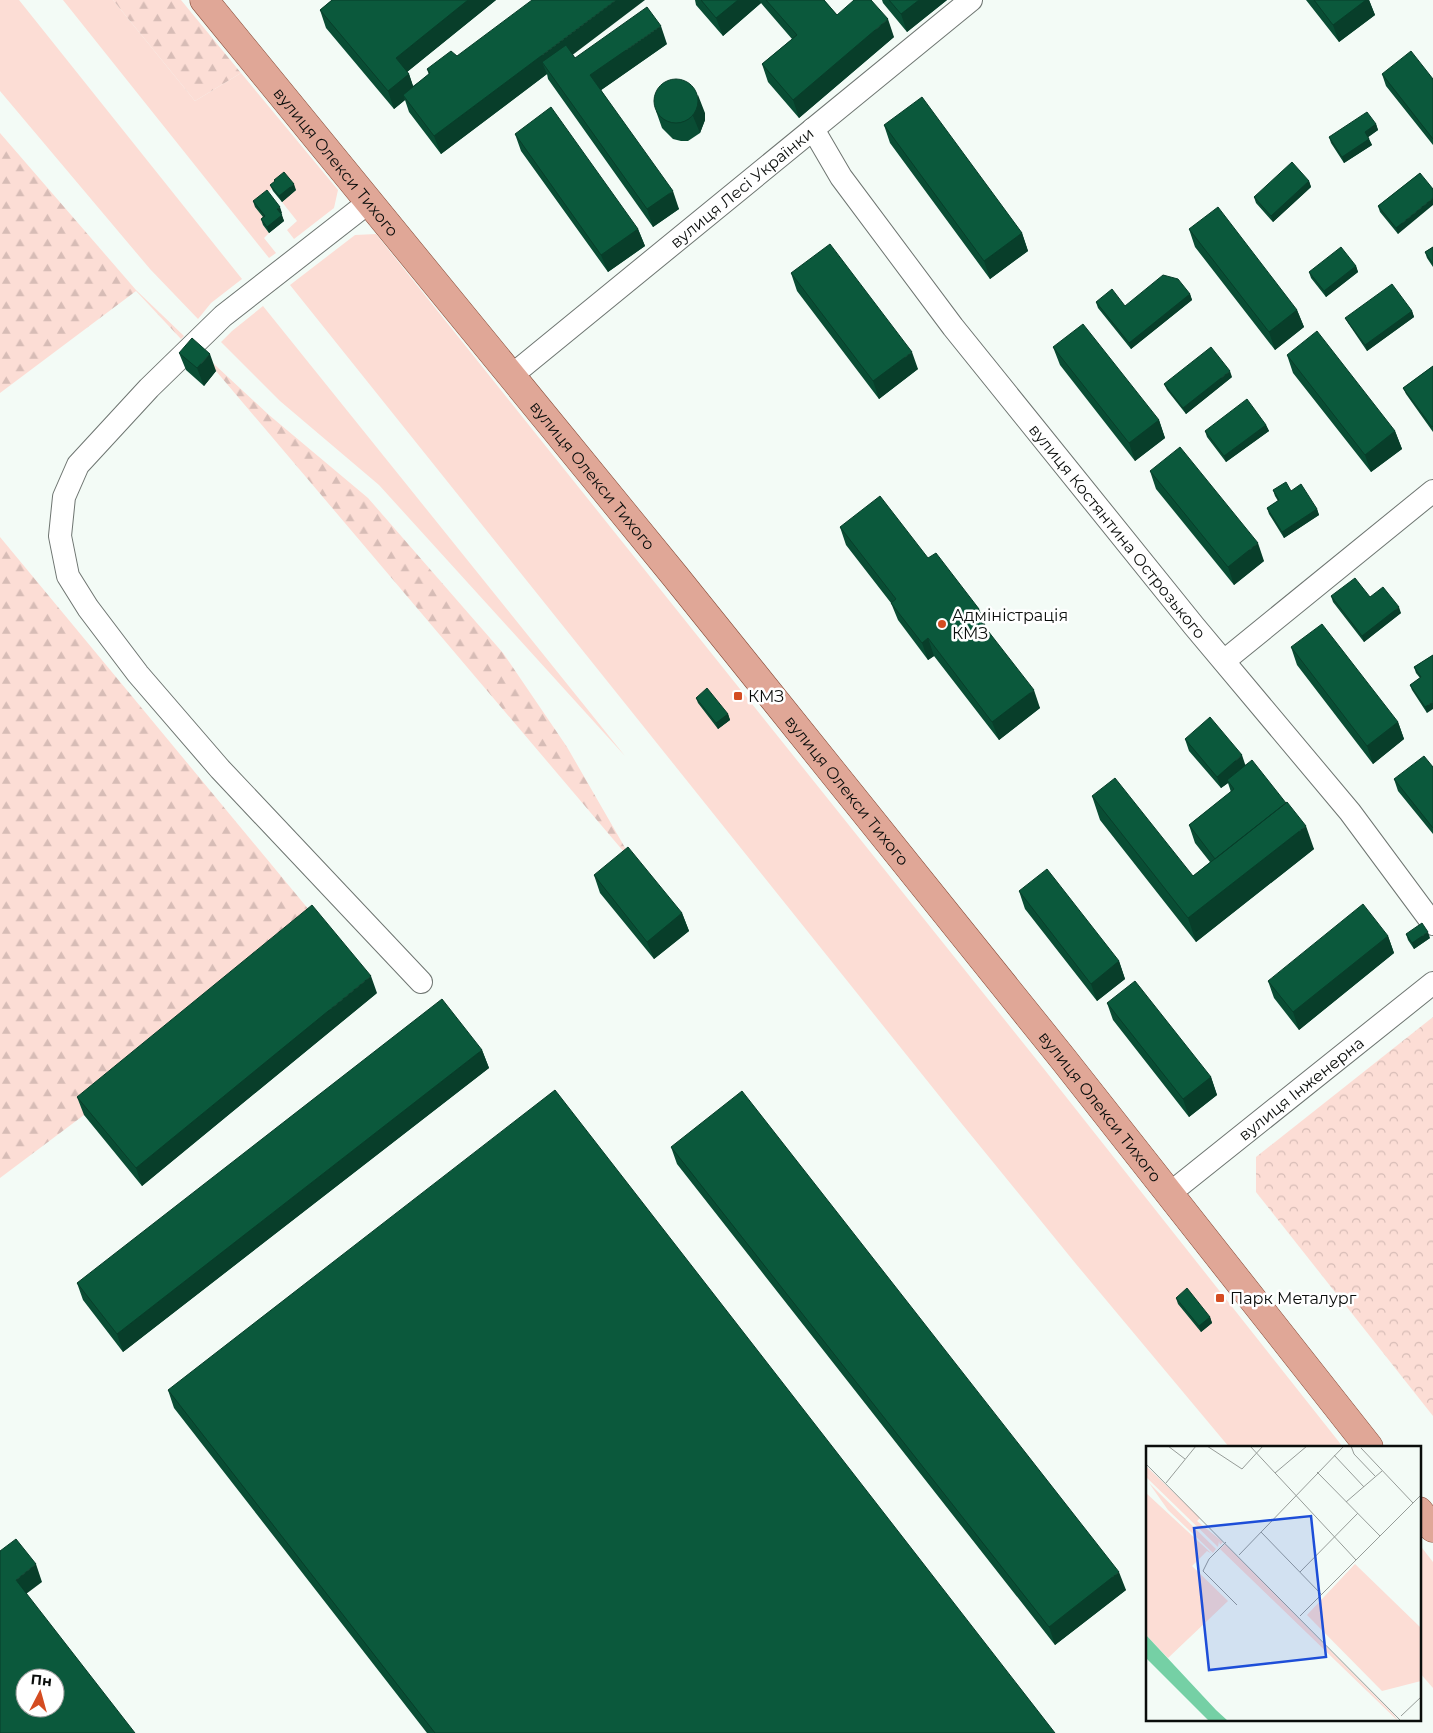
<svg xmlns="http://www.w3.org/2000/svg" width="1433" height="1733" viewBox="0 0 1433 1733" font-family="Montserrat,sans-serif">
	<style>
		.grass { fill: #fcddd5 }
		.forest { fill: url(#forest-firs) }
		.park { fill: url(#park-crowns) }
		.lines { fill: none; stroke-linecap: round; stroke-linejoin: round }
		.minor-casing { stroke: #6e7571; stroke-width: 24 }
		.major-casing { stroke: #874b38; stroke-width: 29 }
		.minor { stroke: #fff; stroke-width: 22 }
		.major { stroke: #e0a797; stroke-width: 28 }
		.wall { fill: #094d34 }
		.shaded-wall { fill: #083e2a }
		.building { fill: #0b593c; stroke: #083e2a; fill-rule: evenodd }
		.poi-dot { fill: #d44c21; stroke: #fff; stroke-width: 2 }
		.labels { text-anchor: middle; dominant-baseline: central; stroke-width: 5; stroke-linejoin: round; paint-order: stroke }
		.street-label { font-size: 16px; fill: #0a0d0b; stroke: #fff }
		.poi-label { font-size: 16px; fill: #0a0d0b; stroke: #fff; text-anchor: start }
		.inset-road { fill: none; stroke: #969c98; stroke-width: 1 }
		.view { fill: #1d4ed8; fill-opacity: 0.15; stroke: #1d4ed8; stroke-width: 2.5 }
		.inset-edge { fill: none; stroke: #0a0d0b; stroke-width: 2.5 }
	</style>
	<defs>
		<pattern id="forest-firs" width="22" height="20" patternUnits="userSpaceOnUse" patternTransform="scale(1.25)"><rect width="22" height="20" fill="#fcddd5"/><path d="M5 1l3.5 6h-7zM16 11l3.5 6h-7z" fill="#d7bcb6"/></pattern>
		<pattern id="park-crowns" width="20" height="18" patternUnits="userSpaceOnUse" patternTransform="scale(1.25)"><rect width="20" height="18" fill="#fcddd5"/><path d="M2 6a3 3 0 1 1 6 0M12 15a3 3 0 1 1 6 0" fill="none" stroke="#d7bcb6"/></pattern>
	</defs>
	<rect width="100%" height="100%" fill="#f3fbf6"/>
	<path class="grass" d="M0,0H19L242,279L211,303L198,319L150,269L0,91Z
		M63,0H113L195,101L241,73L338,190L334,208L294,239L287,230L297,221L282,202L296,190L286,178L261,197L267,222L263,225L269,233L264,238L276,253L269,258Z
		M376,234L1044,1069L1343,1447H1229L1076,1264L953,1113L290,285L355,235Z
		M263,306L625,756L379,485L280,401L221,342L232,331Z
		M1419,1544L1433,1562V1688L1419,1672Z"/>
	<path class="forest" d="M113,0H181L241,73L195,101Z
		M0,133L136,290L184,336L181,339L136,291L0,393Z
		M201,352L269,415L368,498L503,653L567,747L635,865L216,371L198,355Z
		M0,537L319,922L84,1115L0,1178Z"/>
	<path class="park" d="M1433,1017V1416L1256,1192V1157Z"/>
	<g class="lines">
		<defs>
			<g id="minor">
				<path id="s1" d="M813,129L841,177L953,327L1194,626L1350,812L1433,924"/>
				<path d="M369,202L223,316L149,388L78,465L64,497L60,536L68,576L88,608L138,674L220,769L421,982"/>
				<path id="s2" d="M511,376L971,0"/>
				<path d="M1224,661L1433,491"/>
				<path id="s3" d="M1169,1194L1433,983"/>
			</g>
			<g id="major">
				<path id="s4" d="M204,0L675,576L1064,1060L1369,1447"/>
				<path d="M1419,1511L1433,1528"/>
			</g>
		</defs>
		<use href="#minor" class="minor-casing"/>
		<use href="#major" class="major-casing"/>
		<use href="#minor" class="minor"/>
		<use href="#major" class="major"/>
	</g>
	<path class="wall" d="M332,0H496L407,72L409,74L413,86L429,75L427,69L457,56L573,55L575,58L667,44L601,90L679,209L653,227L548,79L547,74L441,154L409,112L405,100L394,109L326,28L320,10Z
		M695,0H824L837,15L894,37L799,118L768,82L762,64L792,39L761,3L723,36L696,5Z
		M882,0H947L907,32L883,3Z
		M1306,0H1369L1375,15L1339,42Z
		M1382,74L1433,79V145L1386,86Z
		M656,111L705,113V120L700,133L688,141H681L673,139L662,128Z
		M1376,124L1378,130L1368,137L1372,145L1344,163L1331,143L1329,137Z
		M884,125L1022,233L1028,251L990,279L890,143Z
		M515,134L638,229L645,246L608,272L521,151Z
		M1420,173L1398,234L1380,212L1378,206Z
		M274,180L296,190L282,202L273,191L270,185L275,182Z
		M1309,181L1311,187L1273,222L1256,203L1254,197Z
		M253,201L282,213L281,214L284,221L269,233L263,225L261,219L263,217L255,207Z
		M1189,229L1297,310L1304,327L1275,350L1195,247Z
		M1433,247V267L1427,258L1425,252Z
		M1356,266L1358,272L1326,297L1311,278L1309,272Z
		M791,273L918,369L879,399L797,291Z
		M1190,294L1192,300L1131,349L1098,308L1096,302L1125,306Z
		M1412,311L1414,317L1367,351L1348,323L1345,318Z
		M1053,347L1159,420L1165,438L1135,461L1060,365Z
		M179,353L216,371L204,386L186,370Z
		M1287,355L1395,431L1402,449L1371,472L1293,373Z
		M1433,366V432L1406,394L1403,388Z
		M1232,377L1186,414L1167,390L1164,384Z
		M1266,425L1269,431L1226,462L1207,437L1205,431Z
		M1150,471L1264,561L1234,585L1156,489Z
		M1273,490L1291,491L1317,509L1319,515L1284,538L1269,514L1267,508L1278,501L1275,496Z
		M840,527L928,558L979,609L986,627L985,628L1040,708L999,740L934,656L928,660L898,620L891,603L846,545Z
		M1331,596L1370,597L1401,613L1364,642L1333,602Z
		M1291,647L1398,722L1404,739L1373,764L1297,665Z
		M1433,655L1427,713L1412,690L1410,685L1420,678L1416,673L1414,667Z
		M696,698L728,714L730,720L718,729L698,703Z
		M1185,739L1246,765L1314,849L1196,942L1100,820L1092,796L1193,876L1210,862L1195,843L1189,825L1231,792L1228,783L1221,788L1189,751Z
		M1433,767V834L1398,791L1394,779Z
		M594,875L682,913L689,931L654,959L600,893Z
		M1019,891L1119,961L1125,979L1097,1001L1025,909Z
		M1406,934L1430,938L1414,949L1408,940Z
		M1388,936L1394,953L1299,1030L1274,998L1268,981Z
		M377,993L142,1186L84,1115L77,1097Z
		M1107,1003L1211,1077L1217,1095L1189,1117L1113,1020Z
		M482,1050L489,1068L123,1352L83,1300L77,1283Z
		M671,1147L1126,1590L1055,1645L677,1164Z
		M1176,1298L1210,1317L1212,1323L1201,1332L1178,1304Z
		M168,1390L1055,1733H427L174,1408Z"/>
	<path class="shaded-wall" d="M468,0H496L402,76L396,58Z
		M616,0H645L550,72L542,62L547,74L441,154L434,136Z
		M738,0H759L761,3L723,36L716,18Z
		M919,0H947L907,32L901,14Z
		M1366,0H1369L1375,15L1339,42L1333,25Z
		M888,19L894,37L799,118L793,100Z
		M661,26L667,44L597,93L590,75Z
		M409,74L415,92L403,95L405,100L394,109L388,91Z
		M698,95L705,113V120L700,133L693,116Z
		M1376,124L1378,130L1367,138L1365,132Z
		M1369,139L1372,145L1344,163L1342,157Z
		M1309,181L1311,187L1273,222L1271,216Z
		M294,184L296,190L282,202L279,196Z
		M673,191L679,209L653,227L647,209Z
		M1433,198V205L1398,234L1396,228Z
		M280,207L282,213L279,215L277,209Z
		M282,215L284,221L269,233L267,227Z
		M638,229L645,246L608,272L601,255Z
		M1022,233L1028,251L990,279L984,261Z
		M1356,266L1358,272L1326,297L1324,291Z
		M1190,294L1192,300L1131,349L1129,343Z
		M1297,310L1304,327L1275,350L1269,332Z
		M1412,311L1414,317L1367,351L1365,345Z
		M912,352L918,369L879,399L873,381Z
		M210,354L216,371L204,386L197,368Z
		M1230,371L1232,377L1186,414L1183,408Z
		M1159,420L1165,438L1135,461L1129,443Z
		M1266,425L1269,431L1226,462L1224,456Z
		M1395,431L1402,449L1371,472L1365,455Z
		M1317,509L1319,515L1284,538L1282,532Z
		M1258,543L1264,561L1234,585L1228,567Z
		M1399,607L1401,613L1364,642L1362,636Z
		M979,609L986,627L980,631L974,613Z
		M928,638L934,656L928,660L922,643Z
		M1034,690L1040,708L999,740L992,722Z
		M1433,702V709L1427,713L1425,707Z
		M728,714L730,720L718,729L716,723Z
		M1398,722L1404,739L1373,764L1367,746Z
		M1242,755L1246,767L1227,780L1228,783L1221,788L1217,777Z
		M1306,826L1314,849L1196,942L1188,918Z
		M682,913L689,931L654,959L647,942Z
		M1428,932L1430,938L1414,949L1412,943Z
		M1388,936L1394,953L1299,1030L1293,1012Z
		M1119,961L1125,979L1097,1001L1091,984Z
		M371,976L377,993L142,1186L136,1168Z
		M482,1050L489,1068L123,1352L117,1334Z
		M1211,1077L1217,1095L1189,1117L1183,1099Z
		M1210,1317L1212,1323L1201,1332L1199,1326Z
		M36,1564L42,1582L22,1597L16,1580Z
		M1119,1572L1126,1590L1055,1645L1049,1627Z"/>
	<path class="building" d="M332,0H468L396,58L409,74L388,91L320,10Z
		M532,0H616L434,136L403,95L430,73L427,69L451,51L457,56Z
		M701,0H738L716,18Z
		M766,0H824L837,15L854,0H871L888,19L793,100L762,64L797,35Z
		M889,0H919L901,14Z
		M1314,0H1366L1333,25Z
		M647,7L661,26L590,75L673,191L647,209L542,62L566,45L575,58Z
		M1411,51L1433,79V139L1382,74Z
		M654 101a22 22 0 1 1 44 0a22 22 0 1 1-44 0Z
		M922,97L1022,233L984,261L884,125Z
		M551,107L638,229L601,255L515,134Z
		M1367,112L1376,124L1365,132L1369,139L1342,157L1329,137Z
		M1292,162L1309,181L1271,216L1254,197Z
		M284,172L294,184L279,196L270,185L275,181L274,180Z
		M1420,173L1433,189V198L1396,228L1378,206Z
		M267,190L280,207L277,209L282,215L267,227L261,219L265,216L253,201Z
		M1218,207L1297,310L1269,332L1189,229Z
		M830,244L912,352L873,381L791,273Z
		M1341,247L1356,266L1324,291L1309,272Z
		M1433,247V264L1425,252Z
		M1163,275L1178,279L1190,294L1129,343L1096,302L1112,289L1125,306Z
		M1392,284L1412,311L1365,345L1345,318Z
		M1083,324L1159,420L1129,443L1053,347Z
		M1317,331L1395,431L1365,455L1287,355Z
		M192,338L210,354L197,368L179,353Z
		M1211,347L1230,371L1183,408L1164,384Z
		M1433,366V426L1432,427L1403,388Z
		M1247,399L1266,425L1224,456L1205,431Z
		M1180,447L1258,543L1228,567L1150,471Z
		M1286,482L1291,491L1301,484L1317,509L1282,532L1267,508L1279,500L1273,490Z
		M880,496L928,558L936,553L979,609L974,613L1034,690L992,722L928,638L922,643L891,603L896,599L840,527Z
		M1355,578L1370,597L1383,587L1399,607L1362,636L1331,596Z
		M1322,624L1398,722L1367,746L1291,647Z
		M1433,655V702L1425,707L1410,685L1421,677L1414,667Z
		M707,688L728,714L716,723L696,698Z
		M1210,717L1242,755L1217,777L1185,739Z
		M1424,756L1433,767V828L1394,779Z
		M1252,760L1286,803L1215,859L1189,825L1234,789L1227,780Z
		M1115,778L1193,876L1287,802L1306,826L1188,918L1092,796Z
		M628,847L682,913L647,942L594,875Z
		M1047,869L1119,961L1091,984L1019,891Z
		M1363,904L1388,936L1293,1012L1268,981Z
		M312,905L371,976L136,1168L77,1097Z
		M1422,923L1428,932L1412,943L1406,934Z
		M1135,981L1211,1077L1183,1099L1107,1003Z
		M442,999L482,1050L117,1334L77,1283Z
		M555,1090L1055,1733H435L168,1390Z
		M742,1091L1119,1572L1049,1627L671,1147Z
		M1187,1288L1210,1317L1199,1326L1176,1298Z
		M16,1539L36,1564L16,1580L135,1733H0V1551ZM25,1678H55V1708H25Z"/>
	<g class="poi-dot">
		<circle cx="942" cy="624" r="5"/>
		<rect x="733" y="691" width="10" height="10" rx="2.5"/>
		<rect x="1215" y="1293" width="10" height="10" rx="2.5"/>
	</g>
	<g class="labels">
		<g class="street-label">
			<text stroke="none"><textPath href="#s4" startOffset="209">вулиця Олекси Тихого</textPath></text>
			<text stroke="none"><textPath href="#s2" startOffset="298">вулиця Лесі Українки</textPath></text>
			<text stroke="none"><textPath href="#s4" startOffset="614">вулиця Олекси Тихого</textPath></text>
			<text stroke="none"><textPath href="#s1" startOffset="505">вулиця Костянтина Острозького</textPath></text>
			<text stroke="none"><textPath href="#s4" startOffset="1019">вулиця Олекси Тихого</textPath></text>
			<text stroke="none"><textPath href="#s3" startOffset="169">вулиця Інженерна</textPath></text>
			<text stroke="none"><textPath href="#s4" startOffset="1424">вулиця Олекси Тихого</textPath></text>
		</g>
		<g class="poi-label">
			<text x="952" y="615">Адміністрація<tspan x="952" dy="18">КМЗ</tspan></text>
			<text x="748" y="696">КМЗ</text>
			<text x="1230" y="1298">Парк Металург</text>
		</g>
	</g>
	<g transform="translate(1146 1446)">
		<rect width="275" height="275" fill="#f3fbf6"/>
		<path d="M0,27L43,68L47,65L54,72L51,75L77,96L74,99L73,95L72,101L0,31ZM3,37L70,103L67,107L22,64ZM79,98L248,269L252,275L74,103Z" fill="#fcddd5"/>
		<path d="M0,20L47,65L43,69L0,27ZM0,47L66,108L61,105L46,120L82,155L22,212L0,189Z" fill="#fcddd5"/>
		<path d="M209,118L275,182V235L236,245L161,169Z" fill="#fcddd5"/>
		<path d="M0,189L70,264L82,275H63L0,212Z" fill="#75d0a5"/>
		<path class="inset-road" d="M22,0L39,13M61,0L96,23L117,0M104,0L210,114M205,0L208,8L229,30M215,2L267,57M188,9L218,41M0,18L255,275M171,26L234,90M129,27L161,0M20,37L50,0M200,56L236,25M115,86L175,148M80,96L63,113L57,125L91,159M93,109L198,0M154,126L212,67M154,170L275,49M255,270L275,251"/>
		<path class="view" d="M165,70L180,211L63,224L48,82Z"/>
		<rect width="275" height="275" class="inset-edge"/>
	</g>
	<g transform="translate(40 1693) rotate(6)"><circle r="24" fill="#ffffff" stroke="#9d9e9d"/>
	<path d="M0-4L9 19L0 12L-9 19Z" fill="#d44c21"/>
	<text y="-8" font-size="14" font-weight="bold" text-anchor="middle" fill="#0a0d0b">Пн</text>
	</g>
</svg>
